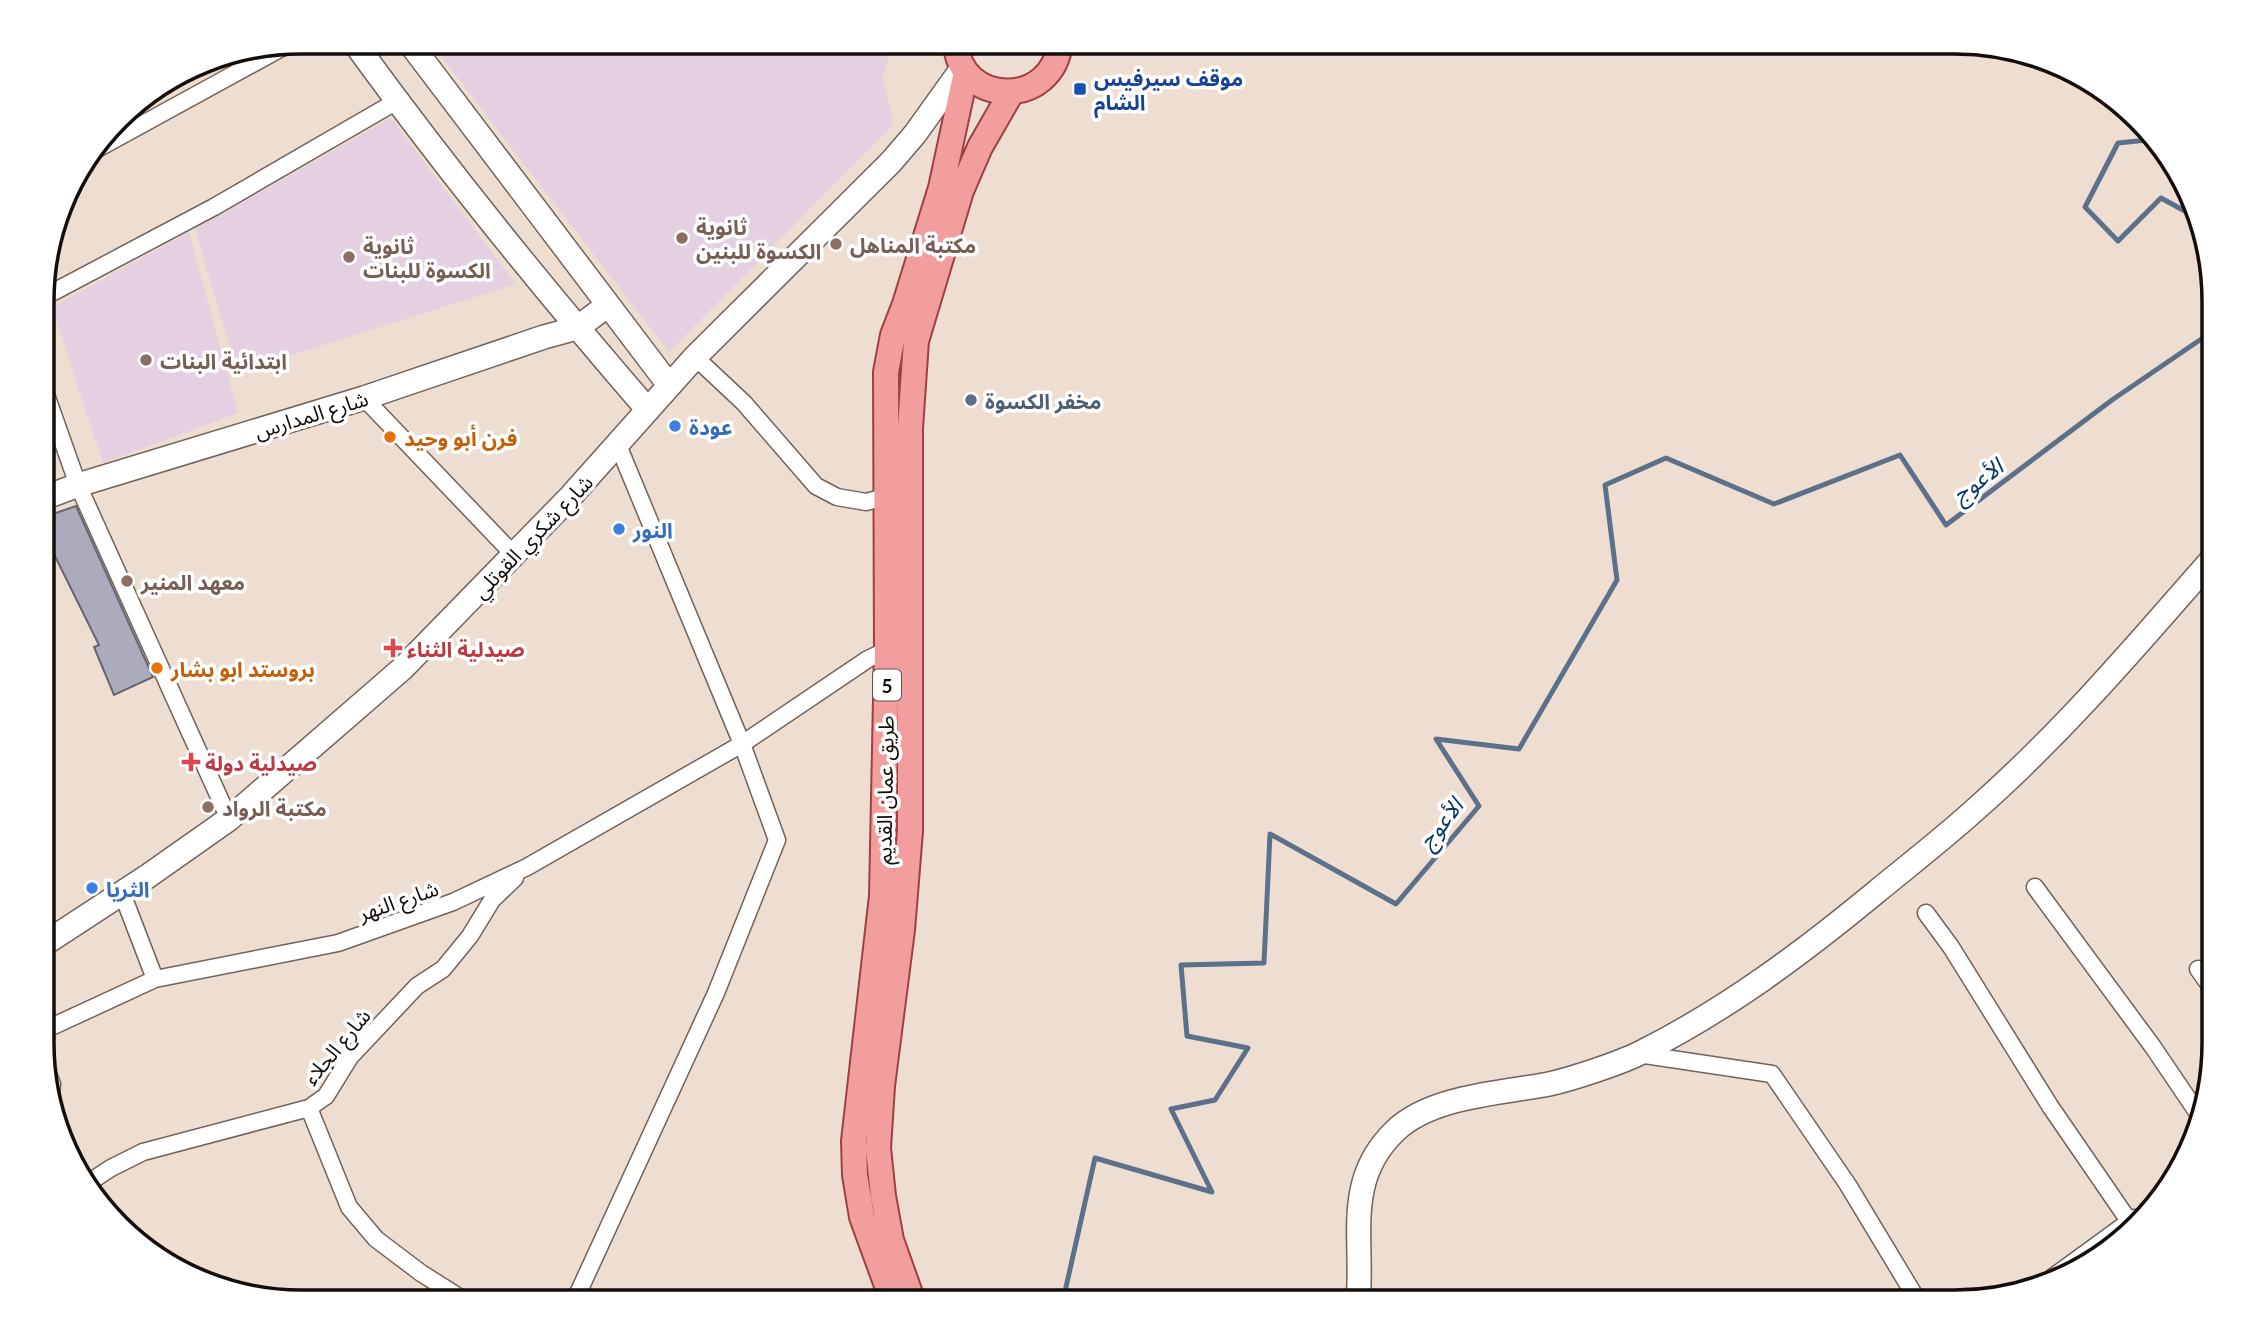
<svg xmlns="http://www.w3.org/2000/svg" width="2256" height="1344" viewBox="0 0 2256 1344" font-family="Lato,'Noto Sans Arabic',sans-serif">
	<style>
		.education { fill: #e4d0e0 }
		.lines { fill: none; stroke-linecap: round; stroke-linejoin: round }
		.stream { stroke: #5c7189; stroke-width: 5 }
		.building { fill: #ababbb; stroke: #656574; stroke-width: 2 }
		.street-casing { stroke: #716358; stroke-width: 19 }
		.secondary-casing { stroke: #716358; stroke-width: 26 }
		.primary-casing { stroke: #9f4141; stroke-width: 28 }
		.street { stroke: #fff; stroke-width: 16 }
		.secondary { stroke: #fff; stroke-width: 23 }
		.primary { stroke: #f29d9e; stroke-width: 24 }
		.transit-dot { fill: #1a4fb4; stroke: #fff; stroke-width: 2.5 }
		.education-dot { fill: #8d6e63; stroke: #fff; stroke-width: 2.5 }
		.service-dot { fill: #5c6f8a; stroke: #fff; stroke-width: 2.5 }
		.shop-dot { fill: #3f7fe0; stroke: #fff; stroke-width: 2.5 }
		.food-dot { fill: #e8710a; stroke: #fff; stroke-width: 2.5 }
		.health-dot { fill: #e0444e; stroke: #fff; stroke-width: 2.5 }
		.labels { text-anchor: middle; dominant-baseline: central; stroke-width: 7; stroke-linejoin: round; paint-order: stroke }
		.shield { fill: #fff; stroke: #5a5654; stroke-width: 2 }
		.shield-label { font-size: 19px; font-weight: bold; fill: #130e0a }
		.transit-label { font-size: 21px; font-weight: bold; fill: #164399; stroke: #fff; text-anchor: start }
		.education-label { font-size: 21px; font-weight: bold; fill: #785e54; stroke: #fff; text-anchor: start }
		.service-label { font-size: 21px; font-weight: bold; fill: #4e5e75; stroke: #fff; text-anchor: start }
		.street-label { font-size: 21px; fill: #130e0a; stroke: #fff }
		.shop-label { font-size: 21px; font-weight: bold; fill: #366cbe; stroke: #fff; text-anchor: start }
		.food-label { font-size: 21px; font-weight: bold; fill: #c56008; stroke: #fff; text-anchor: start }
		.health-label { font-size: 21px; font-weight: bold; fill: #be3a42; stroke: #fff; text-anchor: start }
		.water-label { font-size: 23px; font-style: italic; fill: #083766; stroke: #fff }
		.rim { fill: none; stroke: #130e0a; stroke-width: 3.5 }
	</style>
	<rect width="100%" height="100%" fill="#edded1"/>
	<path class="education" d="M430,42H893L883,77L894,124L669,352Z
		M391,118L516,284L237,372L195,229Z
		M189,232L238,413L103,463L52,307Z"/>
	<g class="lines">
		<path class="stream" d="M2147,140L2118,143L2085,207L2118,241L2161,198L2192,215
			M1051,1302L1064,1296L1095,1158L1212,1192L1171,1109L1215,1100L1248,1048L1187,1036L1181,965L1264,963L1270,834L1396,904L1479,806L1436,739L1519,749L1617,580L1605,485L1666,458L1774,504L1900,455L1946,525L2112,400L2213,331"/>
	</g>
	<path class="building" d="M76,506L153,677L114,695L94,647L99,645L44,534V517Z"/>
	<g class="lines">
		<defs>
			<path id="street" d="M99,148L287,45
				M44,297L214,207L397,101
				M695,357L744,403L816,486L837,497L866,502L885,497
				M44,389L78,485L229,819
				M364,398L515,556
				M2035,887L2153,1047L2197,1112
				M122,893L155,979
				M1926,913L1951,947L2050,1106L2129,1221
				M2198,969L2213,990
				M44,1034L49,1028L155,979L338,943L453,902L527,867L742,744L868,659L887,650
				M1638,1054L1772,1074L1848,1185L1918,1301
				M44,1064L52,1084L51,1095
				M309,1108L349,1207L376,1239L421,1273L467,1302
				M85,1185L111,1168L143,1152L309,1108L326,1096L350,1057L417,986L443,969L470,936L492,900L515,878
				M2053,1277L2134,1218
				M574,1302L716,993L777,840L742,744L618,445"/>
			<path id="secondary" d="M354,42C446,169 545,291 648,410
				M409,42L669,385
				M44,498L78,485L364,398L544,337L577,328L608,305
				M44,944L148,876L229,819L403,668L571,496L695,357L891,162L915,134L963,67
				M1358,1302C1364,1239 1343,1181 1395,1131C1431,1096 1502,1093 1549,1084C1572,1079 1620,1063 1640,1053C1726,1010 1801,954 1875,893C1909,865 1944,838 1977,808C2063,732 2138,644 2213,558"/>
			<path id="primary" d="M956,42C958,107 1054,109 1060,42
				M893,1302L862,1217L855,1175L854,1141L882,896L887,650L886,372L893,335L905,304L941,188L966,72
				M913,1302L891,1240L883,1196L878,1148L882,1086L902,930L910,831V428L916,341L961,191L980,147L1011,93"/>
		</defs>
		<use href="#street" class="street-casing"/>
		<use href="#secondary" class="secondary-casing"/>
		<use href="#primary" class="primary-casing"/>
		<use href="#street" class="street"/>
		<use href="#secondary" class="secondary"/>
		<use href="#primary" class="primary"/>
	</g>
	<rect class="transit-dot" x="1073" y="82" width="14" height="14" rx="3.5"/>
	<g class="education-dot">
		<circle cx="682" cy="238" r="7"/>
		<circle cx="836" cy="244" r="7"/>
		<circle cx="349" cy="257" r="7"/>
		<circle cx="146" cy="360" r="7"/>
		<circle cx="127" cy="581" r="7"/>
		<circle cx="208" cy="807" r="7"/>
	</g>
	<circle class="service-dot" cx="971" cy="400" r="7"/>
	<g class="shop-dot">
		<circle cx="675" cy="426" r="7"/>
		<circle cx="619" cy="529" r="7"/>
		<circle cx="92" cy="888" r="7"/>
	</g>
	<g class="food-dot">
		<circle cx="390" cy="437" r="7"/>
		<circle cx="157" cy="668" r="7"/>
	</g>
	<g class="health-dot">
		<path d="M389.5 637.5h7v7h7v7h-7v7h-7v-7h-7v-7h7z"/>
		<path d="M187.5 751.5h7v7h7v7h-7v7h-7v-7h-7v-7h7z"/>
	</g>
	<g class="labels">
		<rect class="shield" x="873" y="669.5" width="28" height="31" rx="5"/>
		<g class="shield-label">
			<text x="887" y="685">5</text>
		</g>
		<g class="transit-label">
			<text x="1094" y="77">موقف سيرفيس<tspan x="1094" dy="24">الشام</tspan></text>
		</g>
		<g class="education-label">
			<text x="696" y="226">ثانوية<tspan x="696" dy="24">الكسوة للبنين</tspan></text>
			<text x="850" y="244">مكتبة المناهل</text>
			<text x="363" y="245">ثانوية<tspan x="363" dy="24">الكسوة للبنات</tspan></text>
			<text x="160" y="360">ابتدائية البنات</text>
			<text x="141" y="581">معهد المنير</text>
			<text x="222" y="807">مكتبة الرواد</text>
		</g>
		<g class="service-label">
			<text x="985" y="400">مخفر الكسوة</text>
		</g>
		<g class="street-label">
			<text transform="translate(311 414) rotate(-17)">شارع المدارس</text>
			<text transform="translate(532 536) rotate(-46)">شارع شكري القوتلي</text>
			<text transform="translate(884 790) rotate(-89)">طريق عمان القديم</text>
			<text transform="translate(398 900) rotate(-19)">شارع النهر</text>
			<text transform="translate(336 1046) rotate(-50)">شارع الجلاء</text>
		</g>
		<g class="shop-label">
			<text x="689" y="426">عودة</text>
			<text x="633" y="529">النور</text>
			<text x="106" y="888">الثريا</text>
		</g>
		<g class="food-label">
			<text x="404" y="437">فرن أبو وحيد</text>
			<text x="171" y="668">بروستد ابو بشار</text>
		</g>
		<g class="health-label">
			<text x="407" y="648">صيدلية الثناء</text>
			<text x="205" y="762">صيدلية دولة</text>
		</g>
		<g class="water-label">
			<text transform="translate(1977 480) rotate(-37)">الأعوج</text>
			<text transform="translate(1440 823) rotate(-52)">الأعوج</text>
		</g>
	</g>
	<path d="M0 0H2256V1344H0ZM301 54H1955A247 247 0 0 1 2202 301V1043A247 247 0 0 1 1955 1290H301A247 247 0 0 1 54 1043V301A247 247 0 0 1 301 54Z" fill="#fff" fill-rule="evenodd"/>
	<path class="rim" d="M301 54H1955A247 247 0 0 1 2202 301V1043A247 247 0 0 1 1955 1290H301A247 247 0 0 1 54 1043V301A247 247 0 0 1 301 54Z"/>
</svg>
